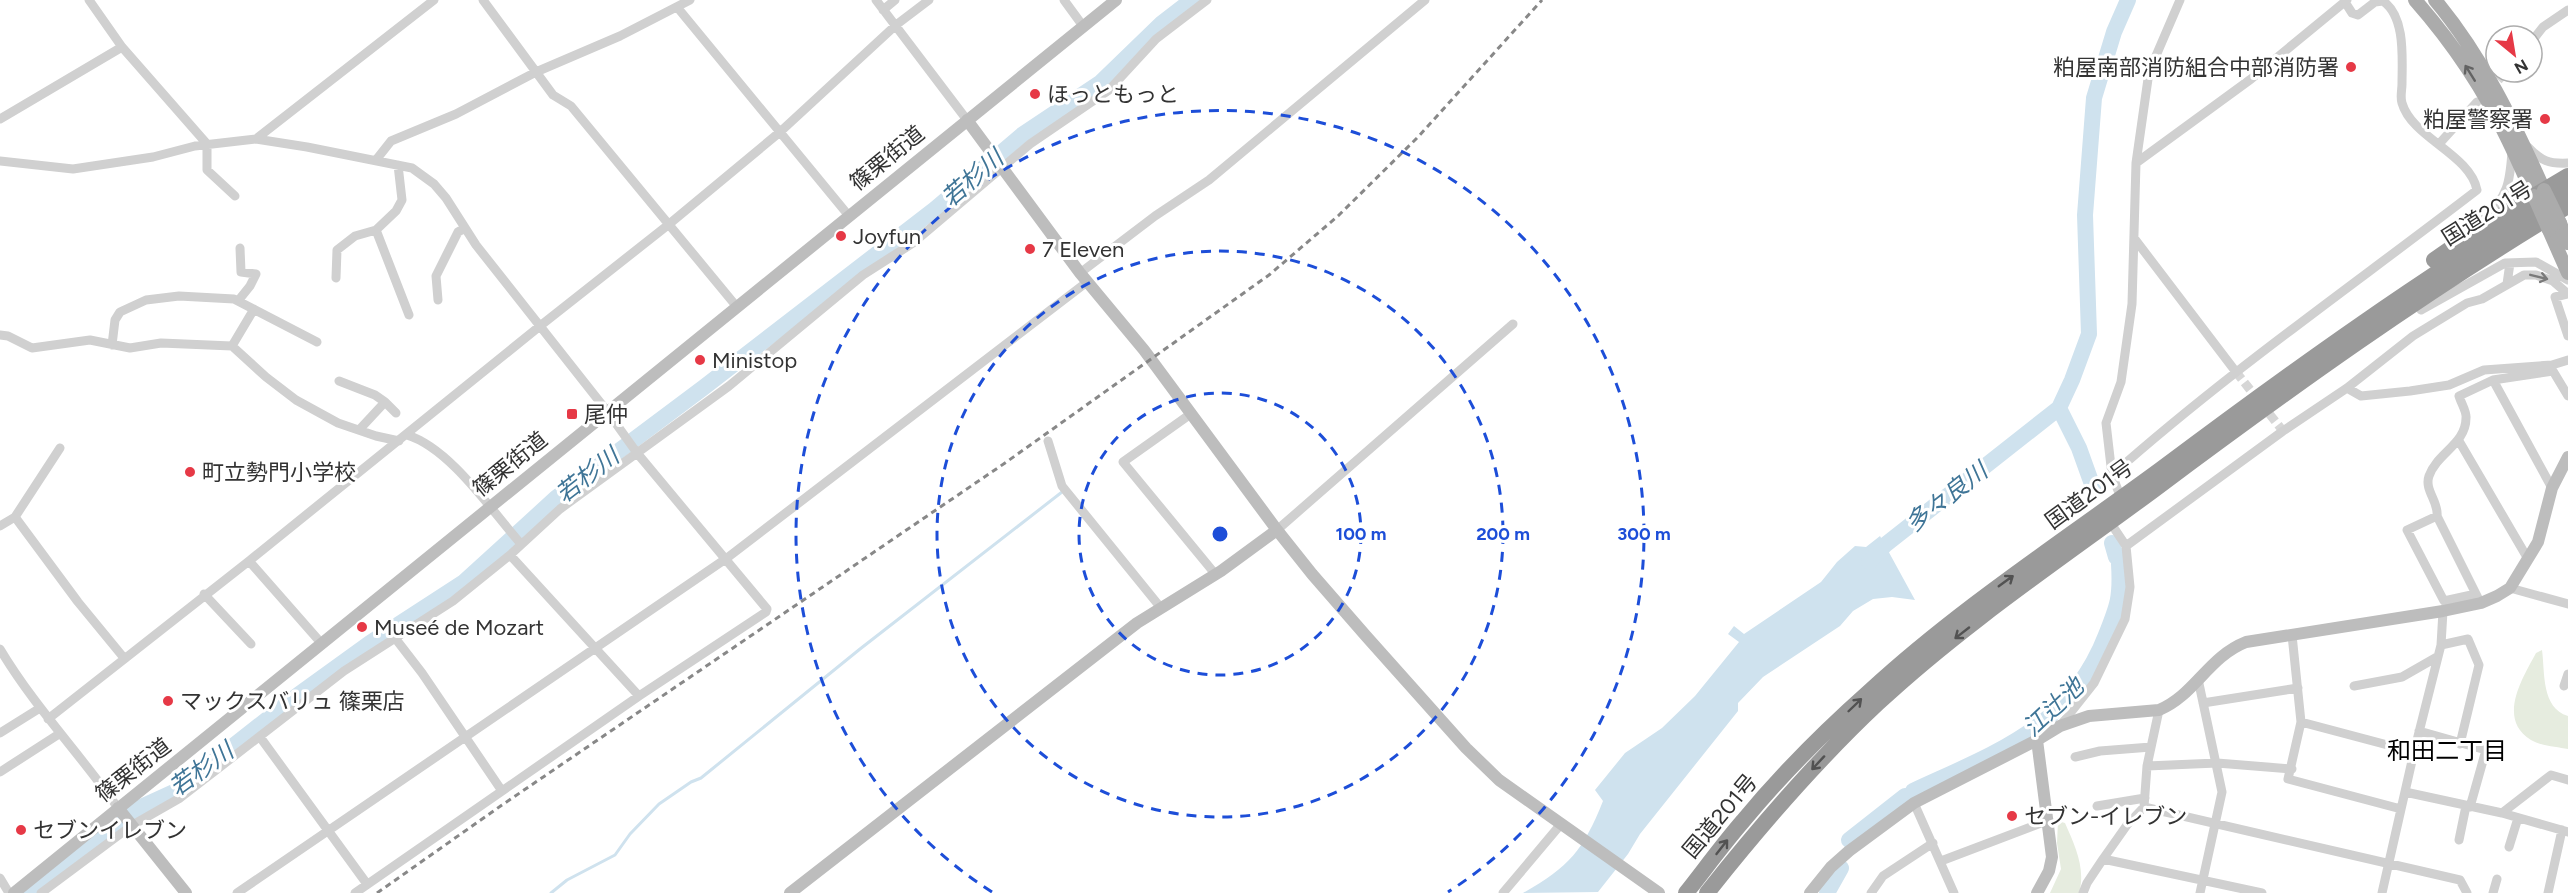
<svg xmlns="http://www.w3.org/2000/svg" width="2568" height="893" viewBox="0 0 2568 893" font-family="Figtree,'Noto Sans JP',sans-serif">
	<style>
		.green { fill: #e6ecdf }
		.water { fill: #cfe2ee }
		.lines { fill: none; stroke-linecap: round; stroke-linejoin: round }
		.stream { stroke: #cfe2ee; stroke-width: 3 }
		.river { stroke: #cfe2ee; stroke-width: 16 }
		.street-tunnel { stroke: #d6d6d6; stroke-width: 9; stroke-dasharray: 9 4.5; stroke-linecap: butt }
		.street { stroke: #d0d0d0; stroke-width: 9 }
		.secondary { stroke: #bdbdbd; stroke-width: 12 }
		.primary { stroke: #ababab; stroke-width: 14 }
		.highway { stroke: #9a9a9a; stroke-width: 16 }
		.rail { stroke: #888; stroke-width: 3; stroke-dasharray: 6 4.5; stroke-linecap: butt }
		.primary-bridge { stroke: #ababab; stroke-width: 14 }
		.oneway { stroke: #636363 }
		.oneway2 { stroke: #7a7a7a }
		.oneway3 { stroke: #525252 }
		.ring { fill: none; stroke: #1d4ed8; stroke-width: 3; stroke-dasharray: 10 8 }
		.poi-dot { fill: #e63946; stroke: #fff; stroke-width: 2 }
		.labels { text-anchor: middle; dominant-baseline: central; stroke-width: 6; stroke-linejoin: round; paint-order: stroke }
		.poi-label { font-size: 22px; fill: #333; stroke: #fff; text-anchor: start }
		.street-label { font-size: 22px; fill: #333; stroke: #fff }
		.water-label { font-size: 24px; font-style: italic; fill: #3f7597; stroke: #fff }
		.neighbourhood-label { font-size: 24px; fill: #000; stroke: #fff }
		.centre { fill: #1d4ed8; stroke: #fff; stroke-width: 3 }
		.ring-label { font-size: 18px; text-anchor: middle; font-weight: bold; fill: #1d4ed8; stroke: #fff; stroke-width: 6; stroke-linejoin: round; paint-order: stroke }
	</style>
	<rect width="100%" height="100%" fill="#fff"/>
	<path class="green" d="M2542,650C2545,672 2541,708 2568,716V749C2557,747 2541,746 2531,740C2497,719 2522,679 2536,653Z
		M2058,821L2065,823C2075,846 2086,868 2079,893H2050L2061,869L2057,843Z"/>
	<path class="water" d="M1880,536L1915,600L1892,597L1873,599L1853,611L1840,626L1763,677L1738,703V711L1640,834L1628,854L1598,892L1523,893C1569,867 1583,851 1603,801L1595,790L1625,753L1662,728L1695,696L1739,642L1728,634L1734,626L1744,634L1821,582L1837,562L1855,546L1866,547Z"/>
	<g class="lines">
		<path class="stream" d="M551,893L567,880L615,855L630,834L659,804L691,782L701,778L860,649L1062,492"/>
		<path class="river" d="M2059,408L2079,448L2093,487
			M2112,543L2116,557
			M1869,562L1885,545L2059,408L2072,380L2089,334L2085,215L2094,98L2114,32L2128,0
			M1913,791C1997,752 2070,728 2106,635C2118,605 2121,597 2119,564
			M1849,840L1905,796
			M31,893L67,866L105,831L141,807L176,791L298,695L370,643L464,582L556,498L703,388L935,209L1022,135L1100,83L1162,23L1192,0
			M1827,893L1841,868"/>
		<path class="street-tunnel" d="M2489,90L2506,72
			M2236,372L2283,431"/>
		<path class="street" d="M89,0L122,47L207,144V170L235,196
			M483,0L553,95L571,106L737,307
			M876,0L967,120
			M1064,0L1083,26
			M677,7L849,216
			M883,10L895,0
			M2532,41L2543,27L2568,10
			M0,119L122,47
			M256,139L434,0
			M2439,144L2477,102
			M2528,147C2541,161 2549,164 2568,163
			M376,160L391,141L456,114L536,72L620,36L690,0
			M0,161L73,169L153,157L195,146L256,139L307,147L412,168L434,184L446,198L476,245L607,411L637,453L767,609L766,612L639,696L355,893
			M2136,163L2251,79L2347,0
			M2484,219C2508,196 2510,183 2512,151
			M376,230L409,315
			M2134,238L2236,372
			M1080,273L1155,216L1209,180L1425,0
			M336,278L337,250L355,236L376,230L396,211L402,200L398,165
			M2507,284L2510,263
			M2568,294L2555,297L2568,336
			M438,300L436,276L458,232L465,228
			M238,301L250,286L256,274L241,272L240,248
			M2421,310L2505,263L2536,262L2568,280
			M0,335L8,336L32,348L90,340L130,348L161,343L232,346L266,377L296,400L338,423L376,436L399,441
			M112,345L115,320L120,312L146,300L179,296L234,299L317,342
			M232,346L254,309
			M2493,380L2552,488
			M339,381L375,395L385,402L359,430
			M2347,388L2361,396L2410,391L2449,385L2484,370L2552,365L2568,360
			M385,402L396,413
			M1192,413L1123,462L1216,575
			M407,435C450,448 491,510 521,544
			M1048,441L1062,486L1161,608
			M2459,441L2528,559
			M60,448L15,517L78,602L124,658
			M2112,475C2228,372 2355,284 2477,190C2470,154 2412,138 2402,103C2400,97 2402,90 2402,84C2402,59 2406,17 2383,1L2375,2L2358,15L2352,13L2345,2
			M2121,498L2112,475L2106,423L2121,382L2132,304L2136,163L2149,72L2180,0
			M2437,516L2478,598
			M0,526L15,517
			M1277,530L1513,324
			M2126,546L2283,431L2347,388L2413,336L2467,303L2482,299L2524,275H2536L2553,281L2568,294
			M510,555L639,696
			M249,561L322,644
			M2510,588L2568,604
			M204,594L251,644
			M2476,594L2444,601L2407,530L2437,516C2439,502 2424,490 2429,476C2437,453 2466,444 2466,418C2467,412 2461,403 2459,396L2493,380L2553,371L2568,396
			M2292,635L2301,722L2288,779L2401,809
			M395,638L422,673L502,791
			M2441,645L2468,639L2479,665L2460,744
			M0,649C34,706 80,754 118,808
			M2198,679L2222,792L2200,893
			M2354,686L2402,677L2437,657
			M2564,686L2568,674
			M2203,703L2298,688
			M48,719L249,561L540,326L668,225L780,132L896,25L929,0
			M2301,722L2414,752
			M2060,726L2094,683L2125,619L2130,587L2126,546L2110,522
			M2419,731L2486,750L2470,807
			M0,733L40,708
			M260,737L367,884
			M2075,757L2100,751L2151,747
			M2147,766L2217,763L2292,769
			M0,772L59,734
			M2405,792L2502,813L2568,832
			M1914,803L1954,893
			M2097,806L2145,798
			M2144,807L2460,880L2467,893
			M2502,813L2551,775L2568,780
			M2459,840L2466,806
			M2509,847L2518,818
			M2103,859L2262,893
			M1941,861L2049,820
			M0,878L9,893
			M41,893L131,826L180,798L344,671L453,601L510,555L560,509L729,386L863,275L913,243L1030,144L1109,90L1156,39L1207,0
			M237,893L727,558L1087,282
			M1503,893L1561,824
			M1871,893L1883,876L1933,843
			M2083,893L2087,883L2103,859L2127,825L2144,807L2147,766L2159,710
			M2382,893L2414,752L2441,645L2443,611
			M2493,893L2497,879
			M2548,893L2562,830"/>
		<path class="secondary" d="M967,120L1080,273L1144,350L1277,530L1312,574L1366,636L1466,748L1499,780L1659,893
			M2037,740L2052,857L2049,871L2037,893
			M118,808L186,893
			M14,893L1116,0
			M790,893L1137,623L1221,571L1277,530
			M1810,893L1831,867L1849,851L1914,803L2037,740L2060,726L2089,716L2159,710C2195,695 2208,657 2246,642L2443,611L2481,603L2497,596L2510,588L2538,542L2552,488L2568,457"/>
		<path class="primary" d="M2415,0C2452,42 2485,91 2509,142C2518,160 2525,178 2534,196
			M2435,0C2482,56 2514,123 2544,190
			M2560,223L2568,243
			M2549,230L2568,273"/>
		<path class="highway" d="M2434,260L2480,228L2568,176
			M1686,893C1705,869 1723,844 1743,821C1781,775 1825,731 1870,691C1959,609 2062,542 2160,470C2292,371 2426,275 2568,190
			M1707,893C1760,826 1815,762 1878,703C1963,624 2062,558 2155,489C2289,389 2424,292 2568,206"/>
		<path class="rail" d="M377,893L502,805L1005,463L1269,275L1338,216L1418,137L1542,0"/>
		<path class="primary-bridge" d="M2544,190L2560,223
			M2534,196L2549,230"/>
	</g>
	<defs><path id="oneway-shaft" d="M-6 0H5M1.5-3L5.5 0L1.5 3" fill="none" stroke-width="1.6" stroke-linecap="round" stroke-linejoin="round" transform="scale(1.5)"/></defs>
	<use class="oneway" href="#oneway-shaft" transform="translate(2470 73) rotate(-122)"/>
	<use class="oneway2" href="#oneway-shaft" transform="translate(2539 277) rotate(14)"/>
	<g class="oneway3">
		<use href="#oneway-shaft" transform="translate(2006 581) rotate(-36)"/>
		<use href="#oneway-shaft" transform="translate(1962 633) rotate(142)"/>
		<use href="#oneway-shaft" transform="translate(1855 705) rotate(-44)"/>
		<use href="#oneway-shaft" transform="translate(1818 763) rotate(133)"/>
		<use href="#oneway-shaft" transform="translate(1722 847) rotate(-52)"/>
	</g>
	<g class="ring">
		<circle cx="1220" cy="534" r="141"/>
		<circle cx="1220" cy="534" r="283"/>
		<path d="M992 892A424 424 0 1 1 1448 892"/>
	</g>
	<g class="poi-dot">
		<circle cx="2351" cy="67" r="6"/>
		<circle cx="1035" cy="94" r="6"/>
		<circle cx="2545" cy="119" r="6"/>
		<circle cx="841" cy="236" r="6"/>
		<circle cx="1030" cy="249" r="6"/>
		<circle cx="700" cy="360" r="6"/>
		<rect x="566" y="408" width="12" height="12" rx="3"/>
		<circle cx="190" cy="472" r="6"/>
		<circle cx="362" cy="627" r="6"/>
		<circle cx="168" cy="701" r="6"/>
		<circle cx="2012" cy="816" r="6"/>
		<circle cx="21" cy="830" r="6"/>
	</g>
	<g class="labels">
		<g class="poi-label">
			<text x="2339" y="67" text-anchor="end">粕屋南部消防組合中部消防署</text>
			<text x="1047" y="94">ほっともっと</text>
			<text x="2533" y="119" text-anchor="end">粕屋警察署</text>
			<text x="853" y="236">Joyfun</text>
			<text x="1042" y="249">7 Eleven</text>
			<text x="712" y="360">Ministop</text>
			<text x="584" y="414">尾仲</text>
			<text x="202" y="472">町立勢門小学校</text>
			<text x="374" y="627">Museé de Mozart</text>
			<text x="180" y="701">マックスバリュ 篠栗店</text>
			<text x="2024" y="816">セブン-イレブン</text>
			<text x="33" y="830">セブンイレブン</text>
		</g>
		<g class="street-label">
			<text transform="translate(887 158) rotate(-39)">篠栗街道</text>
			<text transform="translate(2487 213) rotate(-32)">国道201号</text>
			<text transform="translate(510 464) rotate(-39)">篠栗街道</text>
			<text transform="translate(2089 494) rotate(-36)">国道201号</text>
			<text transform="translate(133 770) rotate(-38)">篠栗街道</text>
			<text transform="translate(1720 816) rotate(-50)">国道201号</text>
		</g>
		<g class="water-label">
			<text transform="translate(972 178) rotate(-41)">若杉川</text>
			<text transform="translate(587 475) rotate(-38)">若杉川</text>
			<text transform="translate(1946 497) rotate(-38)">多々良川</text>
			<text transform="translate(2053 707) rotate(-43)">江辻池</text>
			<text transform="translate(201 769) rotate(-36)">若杉川</text>
		</g>
		<g class="neighbourhood-label">
			<text x="2447" y="750">和田二丁目</text>
		</g>
	</g>
	<circle cx="1220" cy="534" r="9" class="centre"/>
	<g class="ring-label">
		<text x="1361" y="540">100 m</text>
		<text x="1503" y="540">200 m</text>
		<text x="1644" y="540">300 m</text>
	</g>
	<g transform="translate(2514 54) rotate(150)"><circle r="28" fill="#ffffff" stroke="#adadad" stroke-width="1.5"/>
	<path d="M0-4.5L10 22L0 15L-10 22Z" fill="#e63946"/>
	<text y="-9" font-size="16" font-weight="bold" text-anchor="middle" fill="#333333">N</text>
	</g>
</svg>
